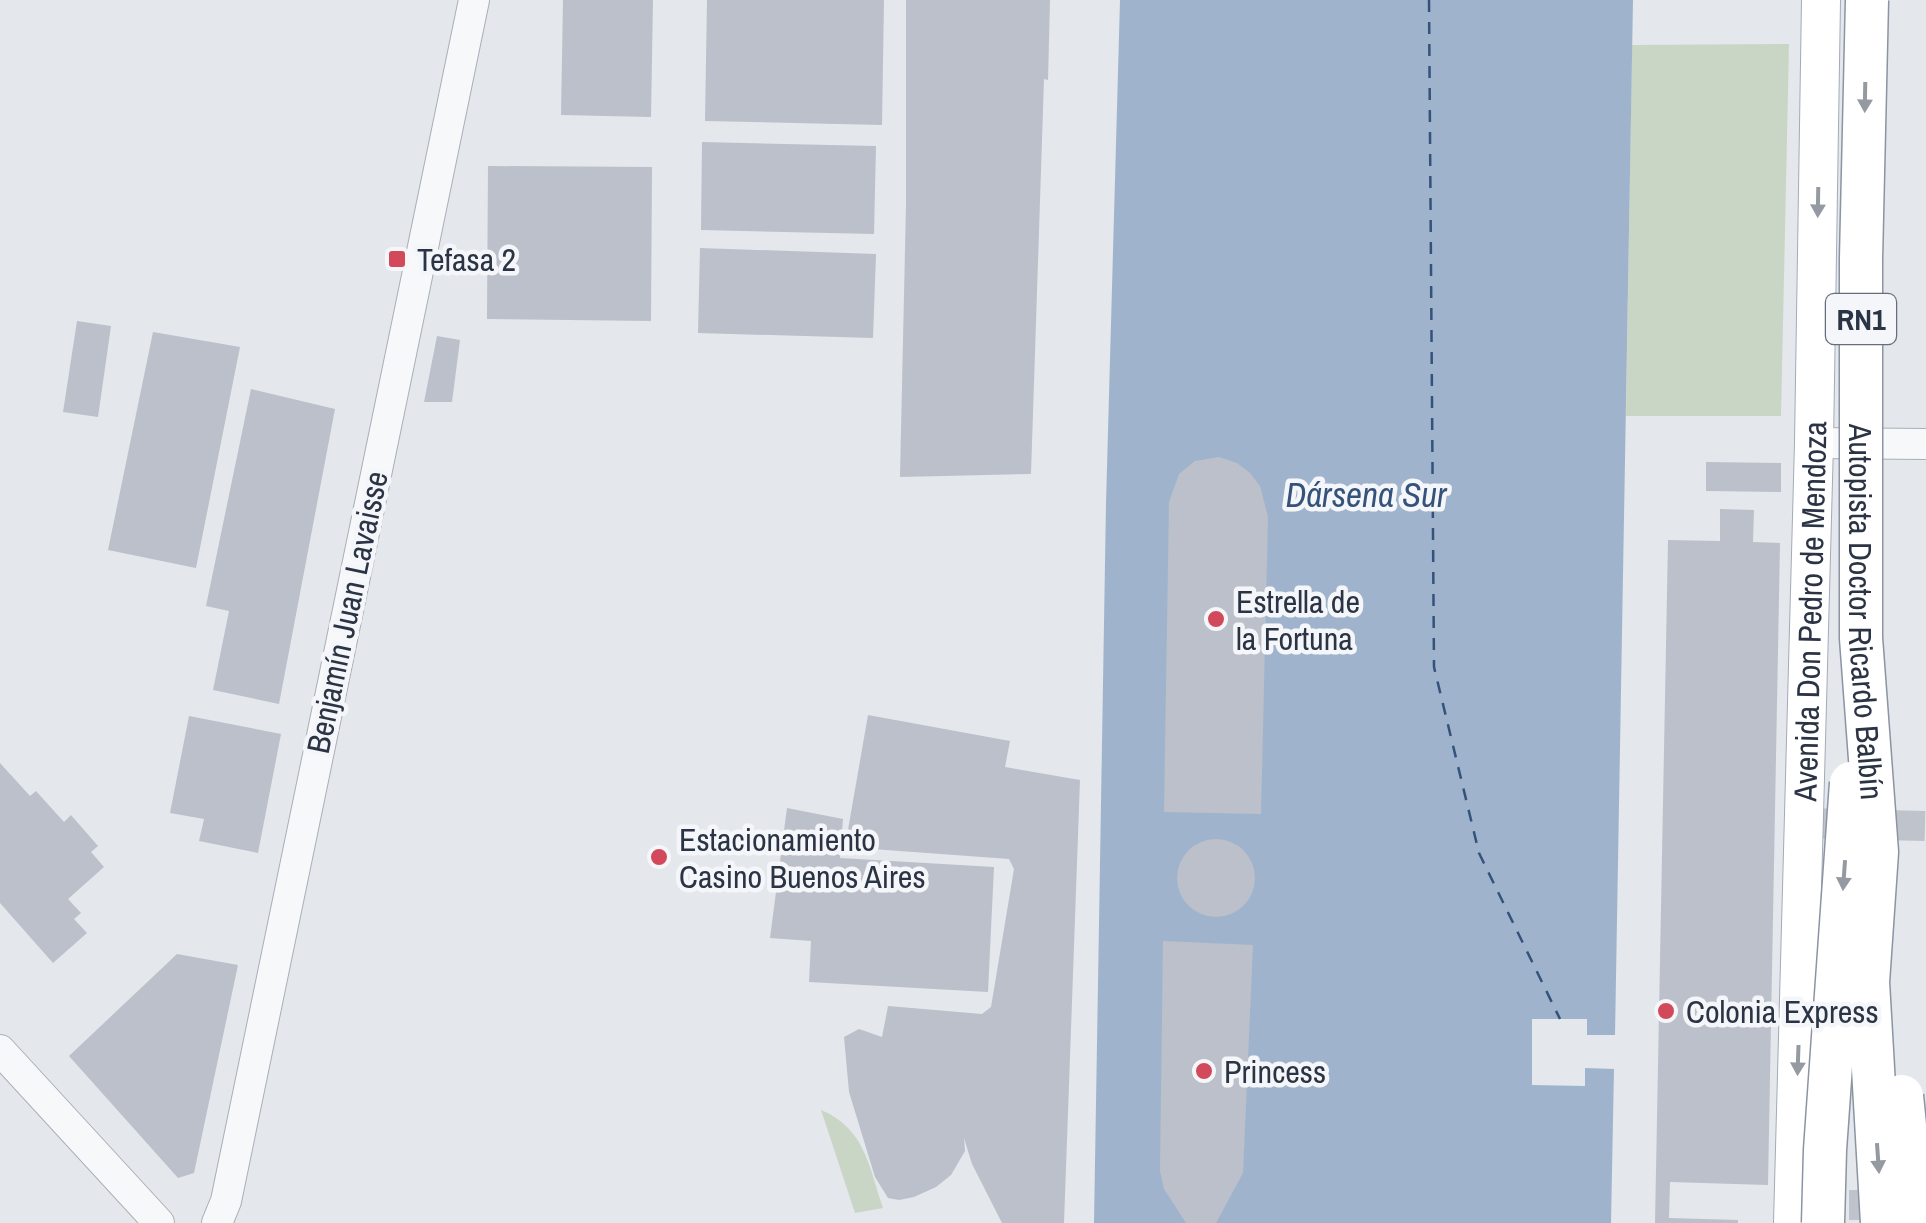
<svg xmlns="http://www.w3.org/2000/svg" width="1926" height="1223" viewBox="0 0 1926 1223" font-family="'Archivo Narrow',sans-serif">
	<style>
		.green { fill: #c9d6c5 }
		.water { fill: #9fb4cc }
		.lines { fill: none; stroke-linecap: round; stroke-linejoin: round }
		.ferry { stroke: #34527a; stroke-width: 2.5; stroke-dasharray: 12 10; stroke-linecap: butt }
		.building { fill: #bbc0ca }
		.minor-tunnel { stroke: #bfc3cb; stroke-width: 30; stroke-dasharray: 30 15; stroke-linecap: butt }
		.minor-casing { stroke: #a9aeb7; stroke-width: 32 }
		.major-casing { stroke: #a3abb8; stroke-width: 40 }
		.minor { stroke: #f7f8fa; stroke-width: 30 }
		.major { stroke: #fff; stroke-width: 38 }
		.highway-bridge-casing { stroke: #8b94a3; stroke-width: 45; stroke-linecap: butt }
		.highway-bridge { stroke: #fff; stroke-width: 42 }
		.oneway { fill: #959aa2 }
		.poi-dot { fill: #d1495b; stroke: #f4f6f9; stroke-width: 4 }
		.labels { text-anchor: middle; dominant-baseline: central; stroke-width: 9; stroke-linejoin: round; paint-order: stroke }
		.shield { fill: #f4f6f9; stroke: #676e7b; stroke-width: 2.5 }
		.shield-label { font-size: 30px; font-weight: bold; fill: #2b3445 }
		.poi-label { font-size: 32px; fill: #2b3445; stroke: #f4f6f9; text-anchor: start }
		.street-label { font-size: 32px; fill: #2b3445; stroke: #f4f6f9 }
		.water-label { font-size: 35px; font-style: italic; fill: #34527a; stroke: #f4f6f9 }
	</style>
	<rect width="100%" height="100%" fill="#e4e7ec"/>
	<path class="green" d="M1789,44L1781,416H1626L1632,45Z
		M821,1110C865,1128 869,1167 883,1208L855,1213Z"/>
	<path class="water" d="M1120,0H1633L1615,1035H1587V1019H1532V1085L1585,1086V1068L1614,1069L1611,1223H1094L1106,503Z"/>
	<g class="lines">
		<path class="ferry" d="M1429,0L1434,667L1479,853L1560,1019"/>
	</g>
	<path class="building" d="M563,0H653L651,117L561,115Z
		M707,0H884L882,125L705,121Z
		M906,0H1050L1048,80L1044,79L1031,474L900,477L906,204Z
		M702,142L876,146L874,234L701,230Z
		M488,166L652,167L651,321L487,319Z
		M700,248L876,254L873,338L698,333Z
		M77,321L111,326L98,417L63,412Z
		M153,332L240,347L196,568L108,550Z
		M437,336L460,340L452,402H424Z
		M251,389L335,409L279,704L213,690L229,611L206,606Z
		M1219,457L1237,463L1250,473L1260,486L1268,517L1261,814L1164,812L1169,502L1179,474L1195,461Z
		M1706,462L1781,463V492L1706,491Z
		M1720,509L1754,510L1753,542L1780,543L1768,1185L1670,1182L1669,1218L1738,1220V1223H1655L1668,540L1720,541Z
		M868,715L1010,741L1005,767L1080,780L1064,1223H1002L972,1164L964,1138L965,1151L951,1175L936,1187L914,1197L899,1200L888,1198L875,1177L849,1092L844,1037L859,1029L882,1037L888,1006L982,1014L991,1007L1014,869L1009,859L845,847Z
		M189,716L281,734L258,853L199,841L204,819L170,813Z
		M0,763L30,796L36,791L64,822L71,815L98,846L91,852L104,867L68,899L81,913L74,919L87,933L53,963L0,903Z
		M787,808L843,819L840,858L994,867L988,992L809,982L811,941L770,938Z
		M1177 878a39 39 0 1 1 78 0a39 39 0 1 1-78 0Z
		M1163,941L1253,945L1243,1173L1216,1223H1186L1164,1189L1160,1171Z
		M177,954L238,965L194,1173L178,1178L69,1056Z"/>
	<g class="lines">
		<path class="minor-tunnel" d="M1805,823L1926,826
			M1804,1205H1898"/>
		<defs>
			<path id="minor" d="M1814,443L1926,444
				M0,1050L159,1223
				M217,1223L226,1201L474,0"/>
			<g id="major">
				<path id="s1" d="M1793,1223L1814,443L1821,0"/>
			</g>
		</defs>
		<use href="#minor" class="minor-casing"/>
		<use href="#major" class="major-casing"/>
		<use href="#minor" class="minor"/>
		<use href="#major" class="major"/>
		<defs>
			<g id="highway-bridge">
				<path id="s2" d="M1867,0L1861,259V638L1877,852L1868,982L1882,1223"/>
				<path d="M1902,1096L1915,1223"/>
				<path d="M1823,1223L1825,1150L1851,783"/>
			</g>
		</defs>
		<use href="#highway-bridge" class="highway-bridge-casing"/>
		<use href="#highway-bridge" class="highway-bridge"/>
	</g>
	<defs><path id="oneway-solid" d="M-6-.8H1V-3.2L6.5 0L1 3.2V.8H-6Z" transform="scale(2.5)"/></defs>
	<g class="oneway">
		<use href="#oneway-solid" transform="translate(1865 97) rotate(91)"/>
		<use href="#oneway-solid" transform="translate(1818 202) rotate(91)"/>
		<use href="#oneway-solid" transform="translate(1844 875) rotate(94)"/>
		<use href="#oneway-solid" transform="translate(1798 1060) rotate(92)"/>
		<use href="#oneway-solid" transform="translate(1878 1158) rotate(86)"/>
	</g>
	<g class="poi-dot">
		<rect x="387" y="249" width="20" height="20" rx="5"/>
		<circle cx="1216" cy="619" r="10"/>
		<circle cx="659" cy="857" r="10"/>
		<circle cx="1666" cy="1011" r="10"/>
		<circle cx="1204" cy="1071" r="10"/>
	</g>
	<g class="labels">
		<rect class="shield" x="1826" y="294" width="70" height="50" rx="8"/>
		<g class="shield-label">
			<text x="1861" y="319">RN1</text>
		</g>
		<g class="poi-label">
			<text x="417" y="259">Tefasa 2</text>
			<text x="1236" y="601">Estrella de<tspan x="1236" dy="37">la Fortuna</tspan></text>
			<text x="679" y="839">Estacionamiento<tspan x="679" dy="37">Casino Buenos Aires</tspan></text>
			<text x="1686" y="1011">Colonia Express</text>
			<text x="1224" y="1071">Princess</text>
		</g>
		<g class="street-label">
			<text transform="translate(347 612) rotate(-78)">Benjamín Juan Lavaisse</text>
			<text stroke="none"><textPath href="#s1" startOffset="612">Avenida Don Pedro de Mendoza</textPath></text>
			<text stroke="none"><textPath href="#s2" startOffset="612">Autopista Doctor Ricardo Balbín</textPath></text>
		</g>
		<g class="water-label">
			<text x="1366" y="494">Dársena Sur</text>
		</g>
	</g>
</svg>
